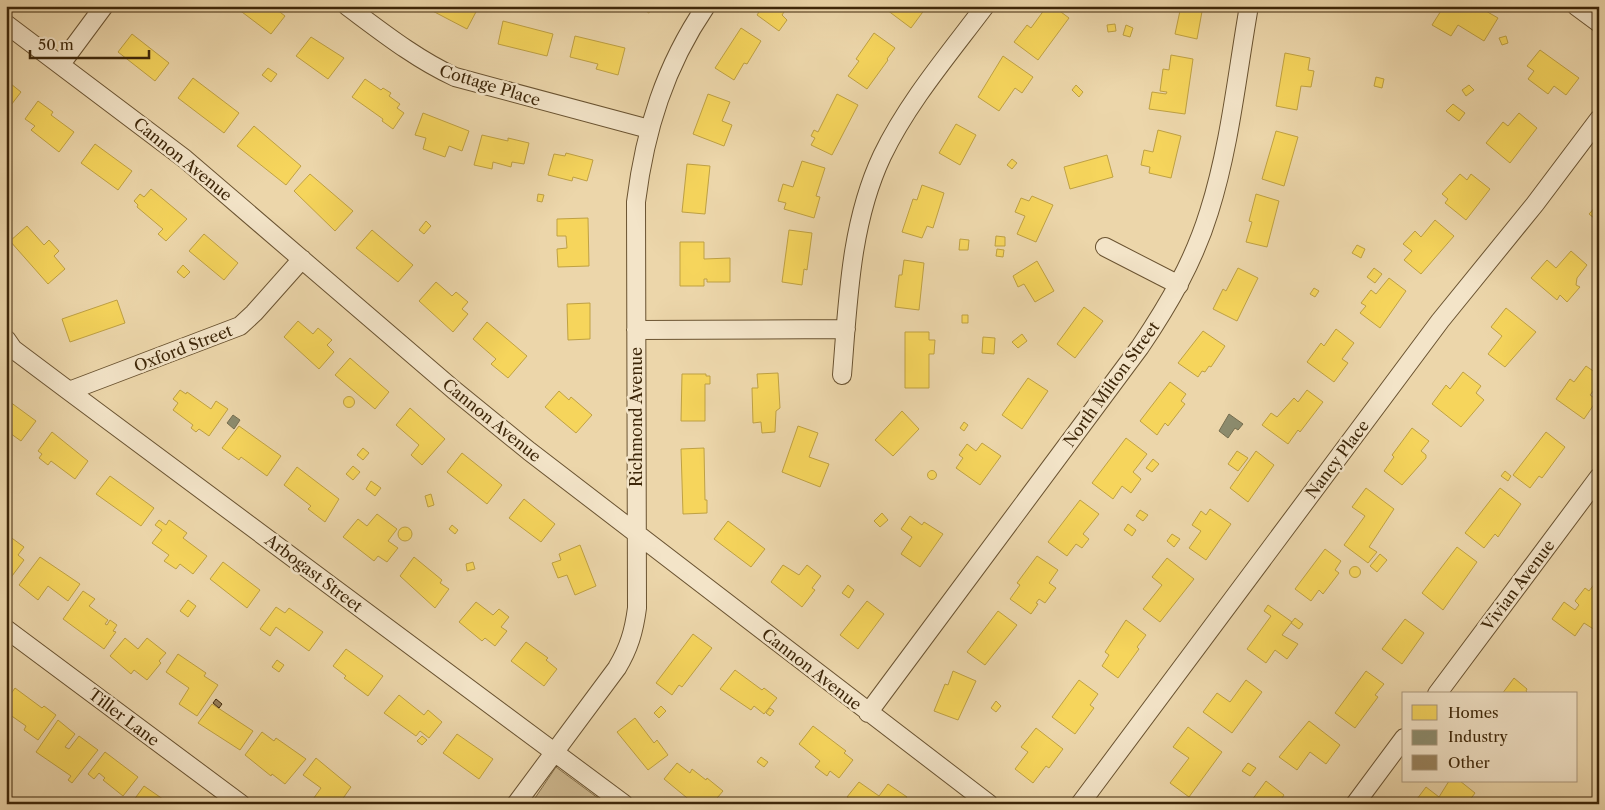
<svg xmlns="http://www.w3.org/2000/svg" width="1605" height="810" viewBox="0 0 1605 810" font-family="'Libre Caslon Text',serif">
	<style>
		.green { fill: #ceb88f; stroke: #86704c }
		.homes { fill: #f6d55c; stroke: #bfa143 }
		.industry { fill: #8c8c6e; stroke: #756e50 }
		.building { fill: #98825d; stroke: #3e2709 }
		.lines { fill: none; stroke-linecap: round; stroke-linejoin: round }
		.minor-casing { stroke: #6a5331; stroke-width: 20 }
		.minor { stroke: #f3e4c8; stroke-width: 18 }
		.labels { text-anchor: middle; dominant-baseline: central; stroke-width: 5; stroke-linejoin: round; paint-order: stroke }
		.street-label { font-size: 16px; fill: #3e2709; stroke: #f3e4c8 }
	</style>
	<rect width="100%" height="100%" fill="#ecd6aa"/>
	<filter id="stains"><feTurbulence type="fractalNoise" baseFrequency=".004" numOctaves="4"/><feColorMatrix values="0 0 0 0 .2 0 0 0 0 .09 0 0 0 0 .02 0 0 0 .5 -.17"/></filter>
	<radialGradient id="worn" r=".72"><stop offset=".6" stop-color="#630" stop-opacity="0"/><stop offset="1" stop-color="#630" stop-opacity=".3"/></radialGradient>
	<path class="green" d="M556,767L606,804H531Z"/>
	<path class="homes" d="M234,6H272L285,16L271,34Z
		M423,6H476L477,10L467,29Z
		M637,6H653L649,13Z
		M763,6H788L782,15L787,20L779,31L757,15Z
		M890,6H921L925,9L911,28L887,10Z
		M1047,6H1053L1069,18L1038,60L1014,42L1027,25L1031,28Z
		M1181,6H1203L1197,39L1175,34Z
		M1444,6H1472L1477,10L1479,7L1498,18L1484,41L1458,25L1451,36L1432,25Z
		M503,21L553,34L547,56L498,44Z
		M1115,24L1116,31L1108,32L1107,25Z
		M1126,25L1133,28L1130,37L1123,35Z
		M741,28L761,41L747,64L744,63L734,80L715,68Z
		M874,33L895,48L887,59L888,60L867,89L848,76L859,61L856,59Z
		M132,34L169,63L155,81L118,52Z
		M575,36L625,48L618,75L596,69L598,64L570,57Z
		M1506,36L1508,43L1502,45L1499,38Z
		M311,37L344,58L328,79L296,56Z
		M1540,50L1579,78L1566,95L1554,86L1548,94L1528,79L1534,71L1527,66Z
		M1285,53L1310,58L1308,70L1314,71L1311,87L1301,86L1297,110L1276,106Z
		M1171,55L1193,59L1185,114L1149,109L1152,92L1166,94L1167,92L1160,91L1163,69L1169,70Z
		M1003,56L1033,77L1022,93L1015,88L999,111L978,97Z
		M268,68L277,74L271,82L262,75Z
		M1376,77L1384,79L1382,88L1374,86Z
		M193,78L239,113L224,133L178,98Z
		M365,79L381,90L383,88L391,93L389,96L400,104L397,108L404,113L393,129L382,121L383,119L352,97Z
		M6,80L21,92L8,109L6,108Z
		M1076,85L1083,92L1079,97L1072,90Z
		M1469,85L1474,90L1466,96L1462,90Z
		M708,94L730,102L722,121L732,125L724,146L693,134Z
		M837,94L858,105L832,155L811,145L815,138L811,136L814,130L818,132Z
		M38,101L53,112L51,115L74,132L59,152L31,130L35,126L25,119Z
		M1453,104L1465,113L1459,121L1446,111Z
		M423,113L469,131L462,151L449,146L445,157L423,149L426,138L415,135Z
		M1519,113L1537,128L1510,163L1486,143L1503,122L1508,126Z
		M956,124L976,135L960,165L939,153Z
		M254,126L301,166L286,185L237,146Z
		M1158,130L1181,136L1171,178L1149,173L1150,167L1141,165L1144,150L1153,152Z
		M1276,131L1298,137L1284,186L1262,179Z
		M482,135L508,141V138L529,143L524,164L512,162L511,167L493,162L492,169L474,165Z
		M95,144L132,171L118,190L81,163Z
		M566,153L593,160L587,181L573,177L572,181L548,175L554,154L565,156Z
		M1107,155L1113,177L1070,189L1064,167Z
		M1012,159L1017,163L1012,169L1007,165Z
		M802,161L825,168L816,196L820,197L814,218L784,209L786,203L778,201L783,184L793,187Z
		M687,164L710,166L705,214L682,212Z
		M310,174L353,211L335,231L294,191Z
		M1460,174L1467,180L1471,174L1490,189L1466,220L1445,203L1448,199L1442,194Z
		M922,185L944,193L933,228L927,226L922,238L902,232L913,199L917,200Z
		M151,189L187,219L166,241L158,234L163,229L137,207L138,205L134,201L140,194L144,197Z
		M538,194L544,195L542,202L537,201Z
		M1256,194L1279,201L1267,247L1246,242L1252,222L1249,221Z
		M1032,196L1053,205L1036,242L1017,234L1025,216L1015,212L1021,198L1029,201Z
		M1599,203V222L1589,214Z
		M588,218L589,266L558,267L557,249L567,248L566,236H557V219Z
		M1435,220L1454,236L1421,274L1404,260L1412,251L1403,244L1415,231L1421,237Z
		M426,221L431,226L424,234L419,230Z
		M27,226L44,245L49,240L59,251L54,256L65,269L48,284L10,241Z
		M372,230L413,265L398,282L356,248Z
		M789,230L812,233L807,270L804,269L802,285L782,282Z
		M204,234L238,263L224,280L189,251Z
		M996,236L1005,237V246H995Z
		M960,239L969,240L968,250H959Z
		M680,242H704V259L730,258V282H707V279H704V286H680Z
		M1357,245L1365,249L1361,258L1352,253Z
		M997,249L1004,250L1003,257L996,256Z
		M1571,251L1587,265L1577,278L1576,285L1580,287L1567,302L1560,295L1557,300L1531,278L1547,260L1556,268Z
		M904,260L924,263L919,310L895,307L899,275H902Z
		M1037,261L1054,291L1035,302L1024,284L1018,287L1013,276Z
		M183,265L190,272L184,278L177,272Z
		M1238,268L1258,278L1237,321L1213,309L1223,289L1226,291Z
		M1374,268L1382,274L1375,283L1367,277Z
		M1389,278L1406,291L1380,328L1360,313L1366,306L1361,303L1371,290L1376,294Z
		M436,282L452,296L456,292L468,302L462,309L468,314L453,332L419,301Z
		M1314,288L1319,291L1315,297L1310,294Z
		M117,300L125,323L70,342L62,319Z
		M590,303V339L568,340L567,304Z
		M1084,307L1103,321L1075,358L1057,344Z
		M1506,308L1536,332L1505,367L1488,354L1502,336L1491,327Z
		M962,315H968V323H962Z
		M298,321L313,334L318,328L332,340L327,345L334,352L319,369L284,337Z
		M487,322L527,356L508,378L491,364L496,359L473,339Z
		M1336,329L1354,343L1342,359L1348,363L1334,382L1307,362L1321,343L1324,346Z
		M1203,331L1225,346L1211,367L1209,366L1205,372L1202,371L1198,377L1178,363Z
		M905,332H929V340H935L934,354H929V388H905Z
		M1022,334L1027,341L1018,348L1012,342Z
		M983,337L995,338L994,354L982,353Z
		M350,358L389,392L375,409L335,375Z
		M1586,366L1599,375V384L1590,395L1597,400L1584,419L1556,399L1570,379L1574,382Z
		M1463,372L1481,386L1476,393L1484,400L1461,427L1432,404L1446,385L1450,389Z
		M778,373L780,408L776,411L775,432L762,433L761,422L753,423L752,388H758L757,374Z
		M682,374H706V376H710V384H705V421H681Z
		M1028,378L1048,391L1022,429L1002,415Z
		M1170,382L1186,394L1181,401L1185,404L1168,426L1165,423L1157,435L1140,421Z
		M180,390L186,394L187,392L211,409L216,401L228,409L209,436L199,429L196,432L191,428L193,425L173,410L178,403L173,399Z
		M1307,390L1323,402L1300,432L1298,430L1288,444L1262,425L1271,413L1277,417L1294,398L1298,402Z
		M559,391L569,400L571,397L592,415L576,433L545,407Z
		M343.5 402a5.5 5.5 0 1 1 11 0a5.5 5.5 0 1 1-11 0Z
		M6,399L36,421L21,441L7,431L6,432Z
		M410,408L445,439L422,465L411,455L419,445L396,425Z
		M902,411L919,429L893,456L875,440Z
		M964,422L968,425L964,431L960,428Z
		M239,426L281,456L267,476L241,457L239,460L222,448Z
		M798,426L818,433L809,457L829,464L820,487L782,472Z
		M1412,428L1429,441L1421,451L1426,455V458L1402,485L1384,471L1394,457L1392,455Z
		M52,432L88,461L75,479L51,461L48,465L39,458L42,454L38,451Z
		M1546,432L1565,447L1542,478L1539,476L1530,488L1513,475Z
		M1126,438L1147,454L1133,472L1141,479L1131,493L1122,486L1113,499L1092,483Z
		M982,443L1001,456L980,485L956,468L963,458L959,455L967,444L976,451Z
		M363,448L369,453L363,460L357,455Z
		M704,448L705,500H707V513L683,514L681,449Z
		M1237,451L1248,458L1238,471L1228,464Z
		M1256,451L1274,465L1248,502L1230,488Z
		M462,453L502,485L487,504L447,472Z
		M1153,459L1159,464L1152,472L1146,468Z
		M353,466L360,472L353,480L346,474Z
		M297,467L339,499L325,522L308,509L311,506L284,485Z
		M927.5 475a4.5 4.5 0 1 1 9 0a4.5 4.5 0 1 1-9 0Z
		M1505,471L1511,476L1508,481L1501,476Z
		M110,476L154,508L141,526L96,494Z
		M371,481L381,488L375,496L366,489Z
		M1366,488L1394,509L1369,547L1377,552L1368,563L1344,545L1365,516L1352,507Z
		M1500,488L1521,504L1498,537L1495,534L1484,548L1465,533Z
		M431,494L434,505L428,507L425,496Z
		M524,499L555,524L541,542L509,518Z
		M1080,500L1099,514L1083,534L1089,539L1082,548L1076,544L1067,556L1048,542Z
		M1210,509L1231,524L1206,560L1189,548L1201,531L1192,525L1201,511L1206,515Z
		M1140,510L1148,515L1143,521L1136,516Z
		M882,513L888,520L880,527L874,521Z
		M377,514L397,529L388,541L398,548L387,562L378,556L374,561L343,537L358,519L367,526Z
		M910,516L922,525L924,522L943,534L920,567L901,554L912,537L901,529Z
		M159,520L166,525L169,520L187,533L183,538L207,556L193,574L180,564L176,569L164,561L169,555L152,543L162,530L155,525Z
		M728,521L765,549L751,567L714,539Z
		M1128,524L1136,530L1132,536L1124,530Z
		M452,525L458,530L455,534L449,529Z
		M398 534a7 7 0 1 1 14 0a7 7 0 1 1-14 0Z
		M1172,534L1180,539L1174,547L1167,541Z
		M9,536L24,547L18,555L24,560L9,580L6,578V539Z
		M580,545L596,586L575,595L567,575L558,578L552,563L561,560L559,554Z
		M1457,547L1477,562L1443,610L1422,593Z
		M1325,549L1341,561L1335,570L1339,573L1323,594L1319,590L1311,601L1295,589Z
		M1380,554L1387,560L1377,572L1370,566Z
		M1037,556L1058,570L1049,583L1056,588L1045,603L1039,599L1036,603L1038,604L1031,614L1010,599L1020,585L1017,583Z
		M40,557L80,584L68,601L48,586L38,600L19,585Z
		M414,557L442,580L440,583L449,589L435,608L400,576Z
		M1167,558L1194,579L1160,622L1143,609L1162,585L1152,577Z
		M223,562L260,590L247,608L210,579Z
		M473,562L475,569L467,571L466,564Z
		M783,565L799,575L807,565L821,576L812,588L815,590L802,607L771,582Z
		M1349.5 572a5.5 5.5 0 1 1 11 0a5.5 5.5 0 1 1-11 0Z
		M1596,582L1599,584V625L1595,630L1584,623L1575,636L1552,619L1564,602L1575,610L1579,605L1575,601L1585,588L1589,591Z
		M848,585L854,590L849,598L842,593Z
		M83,591L95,599L89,606L108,620L105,624L107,625L110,620L117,625L113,631L116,632L104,649L63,619Z
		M188,600L196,606L188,617L180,611Z
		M867,601L884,614L858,649L840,635Z
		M476,602L493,615L499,609L509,617L501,627L507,631L495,646L485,638L482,641L459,622Z
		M1268,605L1292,622L1282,635L1298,644L1287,659L1275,650L1266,663L1247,649L1271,616L1264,611Z
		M276,607L285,613L289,608L323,632L309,651L276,627L270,636L260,629Z
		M998,611L1017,625L985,665L967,652Z
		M1295,618L1303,624L1299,629L1291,623Z
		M1405,619L1424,633L1402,664L1382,649Z
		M1126,620L1146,635L1137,647L1139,649L1118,678L1102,666L1109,655L1105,652Z
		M693,634L712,648L682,687L679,685L672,695L656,683Z
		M125,638L138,649L147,638L166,653L159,661L161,663L147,680L134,670L131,674L110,656Z
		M526,642L548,658L546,660L557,669L544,686L511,661Z
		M346,649L383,676L368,696L344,678L346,676L333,666Z
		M178,654L206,673L204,676L218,685L197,716L179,704L189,688L166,672Z
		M277,660L284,665L279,672L272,667Z
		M735,670L762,690L764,688L777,698L764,714L754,706L751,710L720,689Z
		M953,671L976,681L958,720L934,711L945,684L948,685Z
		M1366,671L1384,684L1375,695L1378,697L1355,728L1335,713Z
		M1514,678L1527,689L1526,691L1529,694H1502Z
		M1079,680L1098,694L1090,705L1094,708L1075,734L1052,717Z
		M1246,680L1262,692L1232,733L1203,712L1217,693L1230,702Z
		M15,688L42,708L44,706L56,715L38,740L24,730L26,726L6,712V701Z
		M399,695L424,715L428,710L442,722L429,738L420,731L416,736L384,713Z
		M996,701L1001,706L996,712L991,708Z
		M212,704L253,731L240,750L198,723Z
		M661,706L666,711L659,718L654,713Z
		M770,708L774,711L770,716L766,713Z
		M635,718L654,743L657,740L668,755L648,770L617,732Z
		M58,720L75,734L65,747L69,749L79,736L98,750L72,783L68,780L71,776L36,752Z
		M1309,721L1340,745L1326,764L1310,752L1297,770L1279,757Z
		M813,726L846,751L844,753L853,760L839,778L830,771L827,776L815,767L820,761L799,744Z
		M1188,727L1222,752L1189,797L1170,783L1189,758L1173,747Z
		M1036,728L1063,749L1049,768L1046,766L1033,783L1015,769L1028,752L1021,747Z
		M262,732L274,741L276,738L306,759L285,784L272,774L271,776L245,755Z
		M457,734L493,759L479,779L443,753Z
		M422,736L427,740L422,745L417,741Z
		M105,752L138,777L123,796L103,780L105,778L99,773L94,779L88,774Z
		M761,757L768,762L764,767L757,762Z
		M316,758L351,787L339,804L311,802L321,788L303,775Z
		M677,763L690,773L692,769L706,780L707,778L723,791L712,804H701L695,799L692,802L664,779Z
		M1248,763L1256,768L1250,776L1242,771Z
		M1266,781L1284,795L1278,804H1249Z
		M1449,781H1460L1475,793L1467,804L1414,803L1426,787L1439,797Z
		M859,782L879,796L888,784L907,797L902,804H857L847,797Z
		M144,786L170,804H131Z"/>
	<path class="industry" d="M1229,414L1243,424L1238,430L1235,428L1228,438L1219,431Z
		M233,415L240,420L234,429L227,423Z"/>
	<path class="building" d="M216,699L222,704L219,708L213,703Z"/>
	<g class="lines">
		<defs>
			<path id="minor" d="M347,6C382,32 416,59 455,77L649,129
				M1576,6L1599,23
				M6,24L185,159L454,390L529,451L989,804
				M61,64L104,6
				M1105,247L1179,285
				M636,330L846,329
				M6,339L13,349L69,391L624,804
				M842,375C848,302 850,224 882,156C908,102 949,54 985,6
				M69,391L240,326L254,313L302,259
				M6,629L241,804
				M1437,694L1599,477
				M868,713L1140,347C1169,304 1194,261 1209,212C1230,146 1237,74 1249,6
				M516,804L617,668C629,648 634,631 637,608L636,202C645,130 665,66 706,6
				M1080,804L1440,321L1535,204L1599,119
				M1355,804L1404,738"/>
		</defs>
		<use href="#minor" class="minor-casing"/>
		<use href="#minor" class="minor"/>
	</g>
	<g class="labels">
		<g class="street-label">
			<text transform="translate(490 85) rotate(17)">Cottage Place</text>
			<text transform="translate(183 159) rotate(39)">Cannon Avenue</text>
			<text transform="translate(183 348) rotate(-21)">Oxford Street</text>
			<text transform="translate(1111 384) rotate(-54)">North Milton Street</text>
			<text transform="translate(636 417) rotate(-90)">Richmond Avenue</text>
			<text transform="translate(492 420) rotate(39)">Cannon Avenue</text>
			<text transform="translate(1337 459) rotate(-53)">Nancy Place</text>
			<text transform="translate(314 573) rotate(37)">Arbogast Street</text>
			<text transform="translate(1518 585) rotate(-53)">Vivian Avenue</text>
			<text transform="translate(812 669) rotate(38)">Cannon Avenue</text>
			<text transform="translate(124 717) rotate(37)">Tiller Lane</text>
		</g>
	</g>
	<rect width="1605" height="810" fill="none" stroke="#ecd6aa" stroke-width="25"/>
	<rect x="8" y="8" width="1590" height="795" fill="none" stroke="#3e2709" stroke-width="2.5"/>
	<rect x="12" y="12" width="1580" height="785" fill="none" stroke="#3e2709"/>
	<rect x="1402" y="692" width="175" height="90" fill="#f3e4c8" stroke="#ab987c"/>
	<rect x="1412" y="705" width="25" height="15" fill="#f6d55c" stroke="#ab987c"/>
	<text x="1448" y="718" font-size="15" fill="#3e2709">Homes</text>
	<rect x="1412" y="730" width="25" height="15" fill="#8c8c6e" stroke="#ab987c"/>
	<text x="1448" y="742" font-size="15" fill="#3e2709">Industry</text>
	<rect x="1412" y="755" width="25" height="15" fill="#98825d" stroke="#ab987c"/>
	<text x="1448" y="768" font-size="15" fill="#3e2709">Other</text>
	<path d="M30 50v8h119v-8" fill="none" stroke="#3e2709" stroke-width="2.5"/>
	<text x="38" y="50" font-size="15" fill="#3e2709" stroke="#f3e4c8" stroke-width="4" paint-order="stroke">50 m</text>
	<rect width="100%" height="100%" filter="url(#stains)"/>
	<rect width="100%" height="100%" fill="url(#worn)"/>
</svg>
